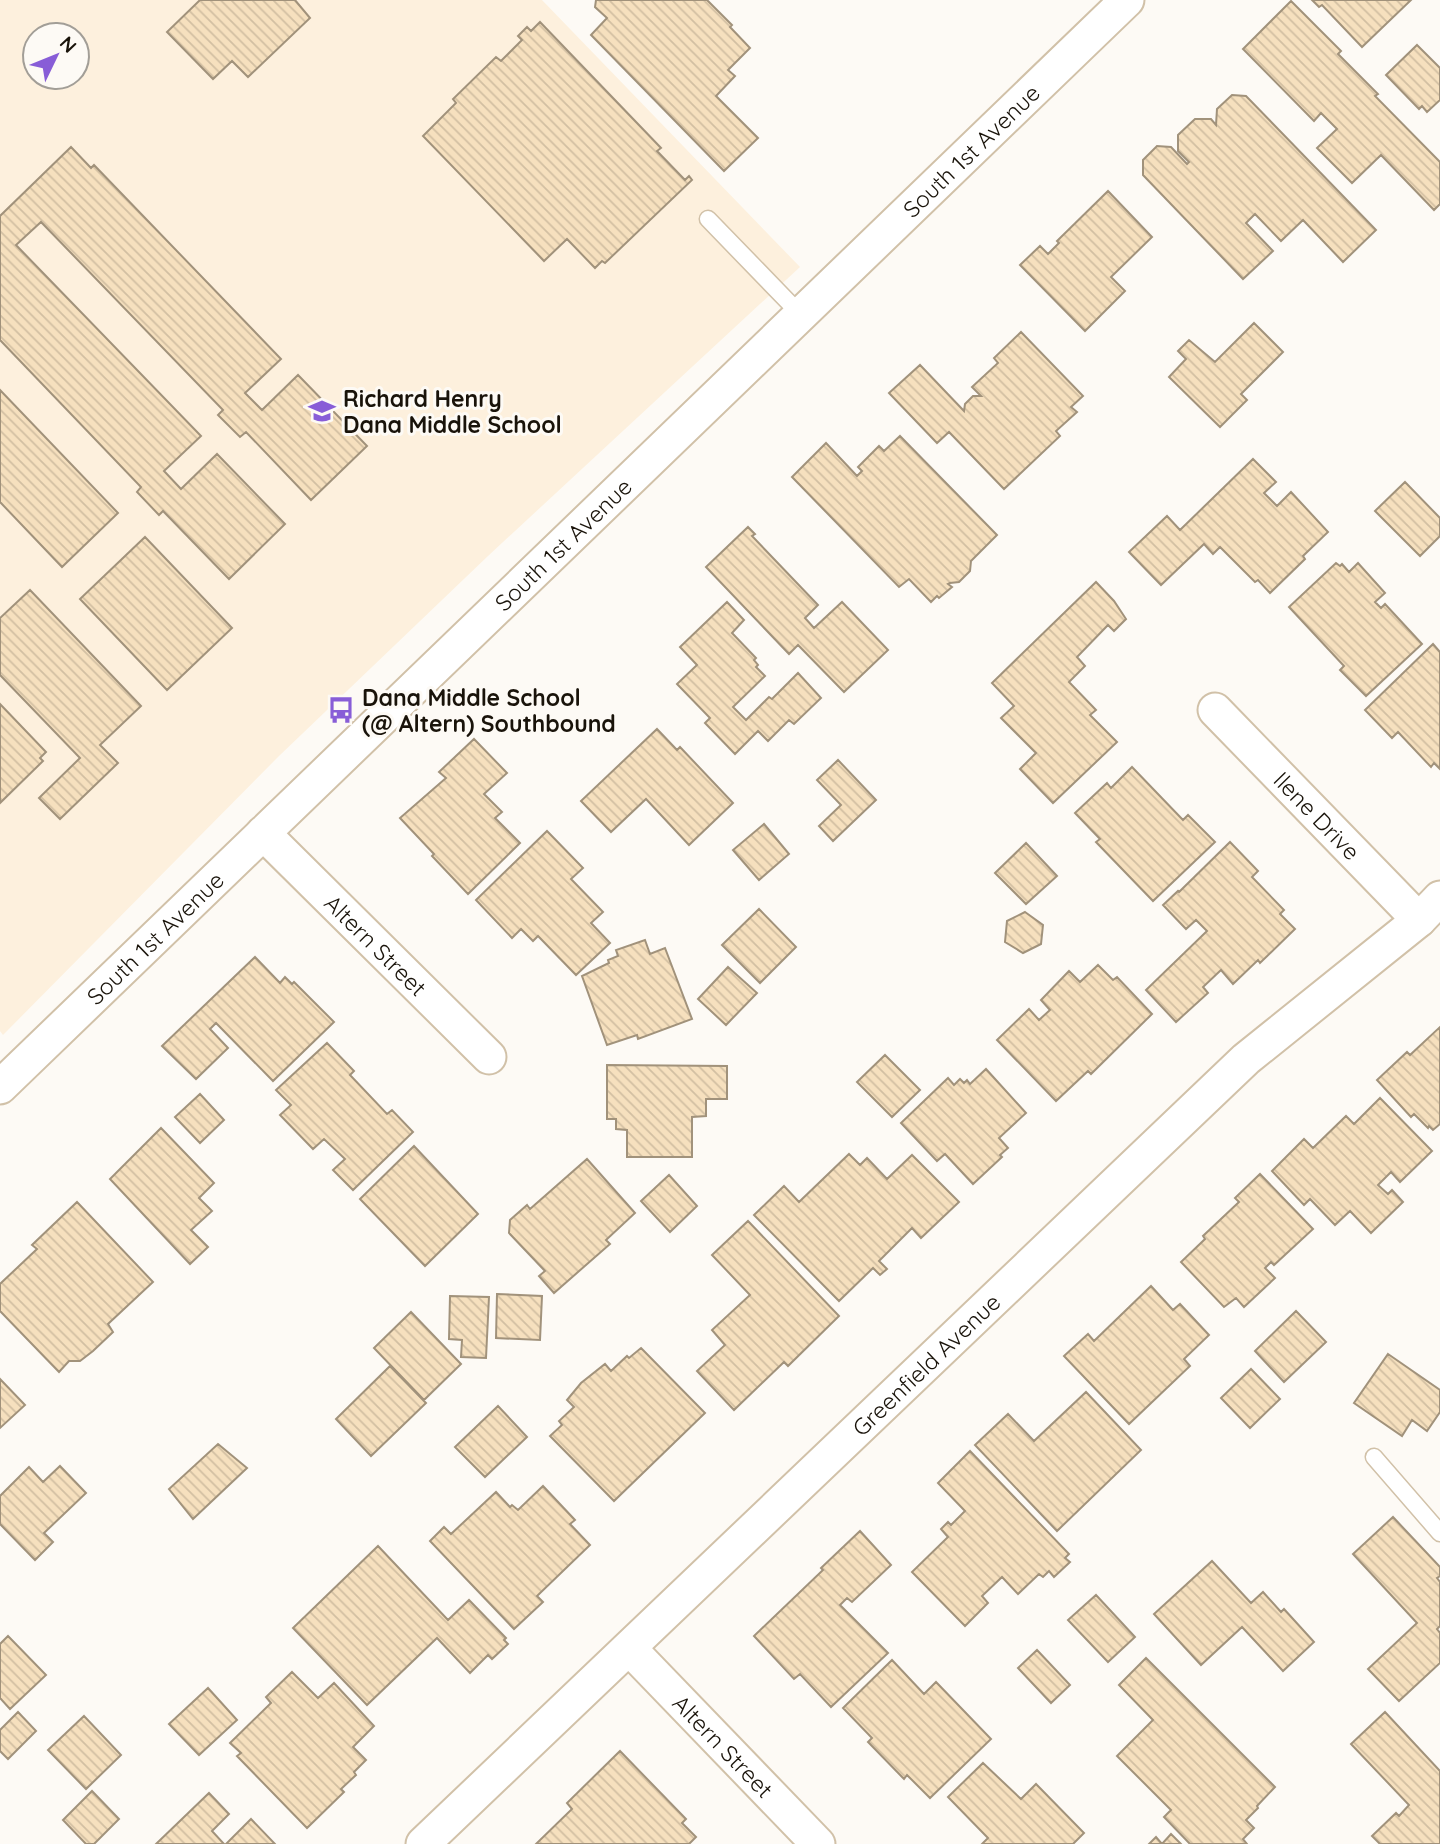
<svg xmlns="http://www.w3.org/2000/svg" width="1440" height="1844" viewBox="0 0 1440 1844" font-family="Quicksand,sans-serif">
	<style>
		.built { fill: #fdf0dd; fill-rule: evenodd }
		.building { fill: url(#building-back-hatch); stroke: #a1927b; stroke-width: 2 }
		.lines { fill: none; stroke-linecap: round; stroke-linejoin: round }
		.service-casing { stroke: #d1c1a8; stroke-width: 19 }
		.minor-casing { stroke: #d1c1a8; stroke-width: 37 }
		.service { stroke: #fff; stroke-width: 16 }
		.minor { stroke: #fff; stroke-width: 33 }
		.labels { text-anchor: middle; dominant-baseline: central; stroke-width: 6; stroke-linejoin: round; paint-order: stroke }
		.street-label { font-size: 23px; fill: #19130a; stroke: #fdfaf5 }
		.poi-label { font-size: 23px; font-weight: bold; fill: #19130a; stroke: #fdfaf5; text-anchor: start }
	</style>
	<defs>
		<pattern id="building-back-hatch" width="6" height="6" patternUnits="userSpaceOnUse" patternTransform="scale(1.75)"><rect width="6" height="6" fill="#f6e0be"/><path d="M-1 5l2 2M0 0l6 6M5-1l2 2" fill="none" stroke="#d2bfa2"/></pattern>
	</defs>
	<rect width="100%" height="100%" fill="#fdfaf5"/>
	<path class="built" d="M0,0H542L800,267L488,556L279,756L3,1035L0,1031ZM35,35H77V77H35Z"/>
	<path class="building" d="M200,0H295L310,18L248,77L232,61L213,79L167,32Z
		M596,0H707L732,25L730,27L750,48L728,70L735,76L716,96L758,138L724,171L591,35L607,18L595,7Z
		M1312,0H1411L1362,47L1322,5L1319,7Z
		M1291,1L1341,51L1338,54L1378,94L1375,96L1440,162V204L1434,210L1381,155L1352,183L1317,148L1337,129L1321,113L1314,121L1243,49Z
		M540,22L661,148L657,151L685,180L689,176L692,180L605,263L602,261L595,268L567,239L544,261L423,136L456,103L453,99L496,57L501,61L522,40L518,36L527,27L531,31Z
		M1417,45L1440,68V100L1427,112L1422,106L1419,109L1386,75Z
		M1232,95L1246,96L1376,230L1343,262L1303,220L1281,241L1255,214L1246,223L1273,251L1243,279L1143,175V160L1157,146L1171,147L1187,164L1189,162L1178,151V135L1195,119H1211L1216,125L1217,109Z
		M71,147L91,168L94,165L281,359L245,393L262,410L298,375L367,446L311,500L246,432L240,437L218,415L223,410L41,222L16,245L201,436L164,471L181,489L217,454L285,524L229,579L163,511L159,515L137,492L141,487L0,340V216Z
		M1108,191L1152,237L1111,277L1125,291L1085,331L1020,265L1040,246L1048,254L1059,243L1057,241Z
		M1254,323L1283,352L1241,394L1247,400L1220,427L1169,377L1186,359L1178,351L1189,340L1215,362Z
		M1021,332L1083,396L1071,407L1077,412L1056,431L1060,436L1004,489L949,432L937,443L889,393L920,365L964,411L965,404L973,396H981L972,387L998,363L994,358Z
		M0,390L118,513L62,567L0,502Z
		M900,436L997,535L971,561L970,571L959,582L950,583L948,584L952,587L939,598L937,596L931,602L909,579L899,587L792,477L826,443L857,476L862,471L858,467L879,446L884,451Z
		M1253,459L1276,482L1264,493L1277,506L1291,492L1328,532L1303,556L1305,559L1270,593L1258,580L1255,582L1220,547L1213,554L1204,544L1161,585L1129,552L1167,516L1180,530Z
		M1405,482L1440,518V536L1420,556L1375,511Z
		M748,527L755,534L752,536L818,605L805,618L814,628L842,602L888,650L844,692L798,645L789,654L706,567Z
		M145,537L232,628L167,690L80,599Z
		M1336,563L1340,566L1342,564L1349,572L1358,563L1385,593L1375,602L1381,608L1385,604L1422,644L1366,696L1340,670L1344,666L1289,607Z
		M1096,582L1114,601L1126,619L1114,631L1108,625L1077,657L1085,666L1069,682L1096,710L1090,715L1117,742L1053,803L1020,769L1036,753L1001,718L1014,706L992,683Z
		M30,590L141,706L100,745L118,763L60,819L39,798L80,758L0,675V618Z
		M727,602L744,620L732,633L756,658L754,660L758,665L756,667L765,676L733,707L746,720L769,697L772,699L798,673L821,698L794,724L789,720L768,741L758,731L735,754L705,723L710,718L677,684L697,665L680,647Z
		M1433,644L1440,652V769L1434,763L1431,767L1398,732L1392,738L1365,710Z
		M0,704L46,752L40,758L43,761L0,803Z
		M657,729L677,750L680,747L733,803L689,845L646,799L611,832L581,801Z
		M474,739L507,773L484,794L502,812L495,818L520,843L468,894L432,856L434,854L400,818L446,778L439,772Z
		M838,760L876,800L833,841L819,826L841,805L817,780Z
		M1132,767L1183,820L1188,815L1215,842L1153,901L1096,842L1100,839L1075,813L1107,783L1111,788Z
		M764,824L789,854L759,880L733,850Z
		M547,831L583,868L571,879L603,912L591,923L610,943L576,975L538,936L533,941L521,929L512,938L476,900Z
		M1230,842L1258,871L1252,877L1284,910L1280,914L1295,929L1260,963L1258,960L1233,984L1221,970L1203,987L1208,993L1176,1022L1146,990L1207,931L1196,920L1186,929L1163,905L1178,891L1179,892Z
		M1026,843L1057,876L1026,904L995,873Z
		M759,909L796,947L760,983L722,945Z
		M1025,912L1043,925L1041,944L1023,953L1005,942L1007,921Z
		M645,940L650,954L665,948L692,1019L638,1039L637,1035L607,1045L582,976L609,963L608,960L618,956L616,950Z
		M255,957L280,983L285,977L292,984L294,982L334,1022L273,1081L216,1023L210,1029L228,1048L196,1079L162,1046Z
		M1098,965L1113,980L1117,977L1152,1014L1091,1074L1088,1071L1056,1101L997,1040L1029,1009L1039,1020L1050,1010L1041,1000L1069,971L1080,982Z
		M728,967L757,993L726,1025L698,999Z
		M1440,1027V1124L1433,1130L1429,1126L1428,1128L1414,1114L1411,1117L1377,1080L1407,1052L1410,1055Z
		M327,1043L354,1071L350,1075L387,1114L392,1110L413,1132L353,1190L333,1170L345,1159L324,1139L313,1149L280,1115L291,1105L276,1090Z
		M885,1055L920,1090L892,1117L857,1082Z
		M607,1065L727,1066V1099H706V1116L692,1117V1157H627V1130L616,1129V1119H607Z
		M986,1069L1026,1113L999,1138L1008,1148L1000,1155L1002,1157L973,1184L945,1154L937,1161L901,1123L948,1078L954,1085L960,1079L964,1083L967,1080L970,1084Z
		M200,1094L224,1120L200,1143L175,1117Z
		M1380,1098L1432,1151L1400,1182L1391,1172L1378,1185L1388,1194L1392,1190L1403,1202L1371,1233L1350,1211L1335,1225L1310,1199L1304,1205L1272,1171L1304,1139L1313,1148L1346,1116L1354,1124Z
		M161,1128L214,1183L199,1198L212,1211L191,1230L208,1247L190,1264L110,1179Z
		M414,1146L478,1214L425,1266L360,1199Z
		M849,1154L860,1165L867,1158L887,1179L912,1155L959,1202L921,1238L912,1228L879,1261L887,1269L880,1275L873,1268L839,1301L754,1215L784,1186L799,1202Z
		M587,1159L635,1213L606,1240L610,1244L554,1293L539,1276L545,1271L509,1233L510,1220L527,1205L530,1209Z
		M1260,1174L1313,1229L1274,1265L1271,1262L1265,1268L1275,1278L1244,1307L1236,1298L1224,1307L1181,1262L1205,1239L1203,1236L1239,1202L1235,1198Z
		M669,1175L697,1206L670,1232L641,1201Z
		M77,1202L153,1282L108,1324L113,1332L93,1351L80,1361H69L59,1372L0,1311V1284L37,1249L32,1245Z
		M748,1221L839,1316L788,1366L784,1362L734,1410L697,1371L725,1345L712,1330L750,1295L712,1255Z
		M1151,1286L1173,1310L1180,1304L1209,1335L1184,1359L1190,1366L1129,1424L1064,1356L1088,1334L1094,1341Z
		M497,1294L542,1296L540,1340L496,1338Z
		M450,1296L489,1297L486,1358L461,1357L462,1340L449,1339Z
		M1296,1311L1326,1342L1284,1382L1255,1351Z
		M411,1312L461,1364L424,1400L374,1348Z
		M641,1348L705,1413L614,1501L550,1436L562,1425L559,1421L574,1407L567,1400L581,1383L605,1364L611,1371L627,1356L629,1358Z
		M1388,1354L1440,1390V1412L1427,1431L1412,1420L1402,1436L1354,1403Z
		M390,1366L426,1403L371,1456L336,1419Z
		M1251,1369L1280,1399L1250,1428L1221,1398Z
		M0,1379L25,1405L0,1428Z
		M1086,1392L1141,1450L1057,1531L975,1445L1008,1414L1034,1441Z
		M498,1406L527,1437L485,1477L455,1447Z
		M218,1444L247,1468L193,1519L169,1489Z
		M970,1451L1069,1554L1065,1558L1070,1562L1054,1577L1049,1571L1043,1577L1039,1574L1018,1594L1002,1577L982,1596L988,1603L965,1626L912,1572L948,1537L941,1529L948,1522L951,1525L965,1511L938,1483Z
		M60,1466L86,1493L44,1533L53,1542L35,1560L0,1524V1496L29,1467L43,1482Z
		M543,1486L575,1520L570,1524L590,1545L537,1596L543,1602L514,1629L430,1541L444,1527L451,1534L496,1492L510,1507L512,1505L518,1510Z
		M1393,1517L1440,1567V1576L1437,1578L1440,1582V1626L1437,1629L1440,1633V1663L1399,1701L1368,1669L1417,1623L1353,1554Z
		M860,1531L891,1565L852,1602L847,1598L840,1605L888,1653L831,1707L800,1674L794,1679L754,1636L823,1570L821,1568Z
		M378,1546L448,1620L469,1600L506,1638L504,1640L508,1644L492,1659L488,1655L470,1673L437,1638L367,1705L293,1628Z
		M1212,1561L1251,1603L1263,1592L1281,1612L1284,1609L1314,1642L1283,1671L1242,1627L1201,1665L1154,1614Z
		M1096,1595L1135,1637L1108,1662L1068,1620Z
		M8,1636L46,1675L10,1709L0,1698V1644Z
		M1037,1650L1070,1685L1051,1703L1018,1668Z
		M1146,1658L1275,1787L1257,1806L1258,1808L1246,1820L1254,1828L1243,1839L1247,1844H1190L1164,1817L1171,1810L1117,1756L1153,1720L1119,1685Z
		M892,1660L924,1694L936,1682L991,1739L930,1798L907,1775L904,1779L868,1742L872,1738L843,1708Z
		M292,1672L318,1698L334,1683L374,1726L353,1747L366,1760L354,1772L356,1775L341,1789L344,1792L307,1828L237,1756L241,1753L230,1743L271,1703L266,1697Z
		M208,1688L237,1720L199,1755L169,1724Z
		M18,1712L36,1731L8,1759L0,1751V1730Z
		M1385,1712L1440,1771V1844H1380L1372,1836L1396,1813L1399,1816L1409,1805L1351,1744Z
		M84,1716L121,1755L86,1789L48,1750Z
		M620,1751L686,1819L682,1823L696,1837L689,1844H536L572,1809L567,1803Z
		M983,1763L1021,1799L1036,1784L1084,1833L1073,1844H982L988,1838L948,1797Z
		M92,1791L119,1819L94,1844H86L63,1820Z
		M209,1793L229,1814L212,1831L224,1844H156Z
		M251,1819L275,1844H226Z
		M1171,1834L1181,1844H1149L1156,1837L1162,1844Z"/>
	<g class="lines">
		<defs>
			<path id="service" d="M708,219L801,315
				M1374,1457L1440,1533"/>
			<g id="minor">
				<path id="s1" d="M1215,710L1419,920"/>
				<path id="s2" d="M263,833L489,1057"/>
				<path id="s3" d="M0,1087L1127,0"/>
				<path id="s4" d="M629,1648L818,1844"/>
				<path id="s5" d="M423,1844L1246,1059L1419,920L1440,898"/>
			</g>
		</defs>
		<use href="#service" class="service-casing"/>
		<use href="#minor" class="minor-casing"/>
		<use href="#service" class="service"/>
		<use href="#minor" class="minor"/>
	</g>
	<defs>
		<symbol id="school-bare" viewBox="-9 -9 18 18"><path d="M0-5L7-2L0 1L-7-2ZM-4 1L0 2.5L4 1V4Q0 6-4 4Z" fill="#885dd7" stroke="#fdfaf5" stroke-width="2.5" paint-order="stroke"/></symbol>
		<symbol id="bus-bare" viewBox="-9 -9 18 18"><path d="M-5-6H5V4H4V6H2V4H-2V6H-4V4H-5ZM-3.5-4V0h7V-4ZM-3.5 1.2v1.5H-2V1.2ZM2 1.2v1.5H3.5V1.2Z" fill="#885dd7" stroke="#fdfaf5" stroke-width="2.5" paint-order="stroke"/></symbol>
	</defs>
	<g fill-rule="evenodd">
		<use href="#school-bare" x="303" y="392" width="38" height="38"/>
		<use href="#bus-bare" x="322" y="691" width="38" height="38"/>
	</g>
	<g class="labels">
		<g class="street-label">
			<text stroke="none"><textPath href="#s3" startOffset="1349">South 1st Avenue</textPath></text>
			<text stroke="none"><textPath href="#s3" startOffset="782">South 1st Avenue</textPath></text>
			<text stroke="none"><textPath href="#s1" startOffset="147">Ilene Drive</textPath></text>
			<text stroke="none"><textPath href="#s3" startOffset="215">South 1st Avenue</textPath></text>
			<text stroke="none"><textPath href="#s2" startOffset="159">Altern Street</textPath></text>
			<text stroke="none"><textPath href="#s5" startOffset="695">Greenfield Avenue</textPath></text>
			<text stroke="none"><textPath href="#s4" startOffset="136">Altern Street</textPath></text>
		</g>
		<g class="poi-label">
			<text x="343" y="398">Richard Henry<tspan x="343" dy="26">Dana Middle School</tspan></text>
			<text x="362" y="697">Dana Middle School<tspan x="362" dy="26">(@ Altern) Southbound</tspan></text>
		</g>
	</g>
	<g transform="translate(56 56) rotate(47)"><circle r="33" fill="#fdfaf5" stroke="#a29e97" stroke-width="2"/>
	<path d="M0-5L12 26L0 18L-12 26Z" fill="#885dd7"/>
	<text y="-10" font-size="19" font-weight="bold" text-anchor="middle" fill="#19130a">N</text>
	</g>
</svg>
